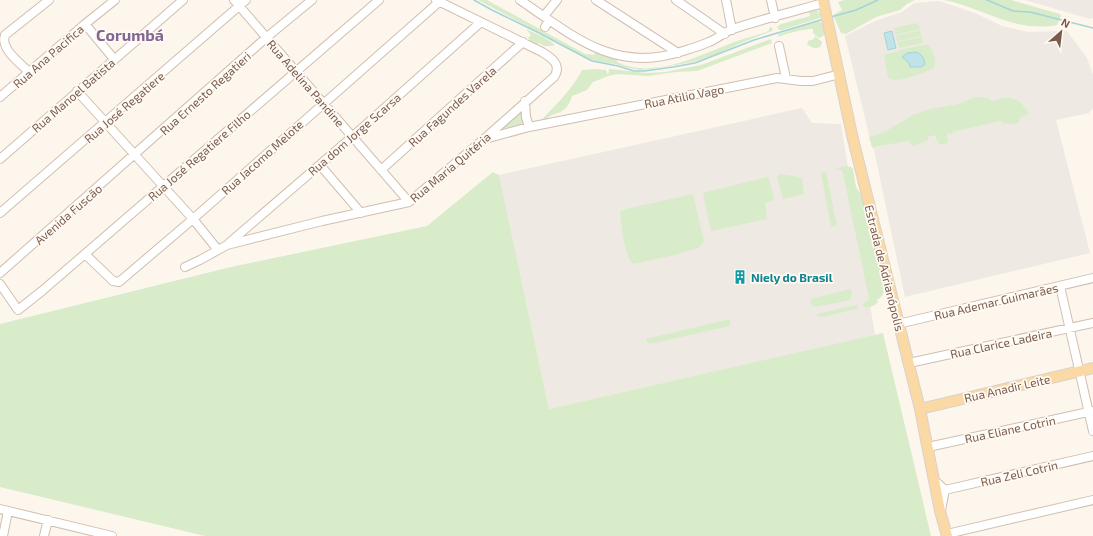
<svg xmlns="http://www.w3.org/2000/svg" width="1093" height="536" viewBox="0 0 1093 536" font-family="'Exo 2',sans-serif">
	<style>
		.industrial { fill: #efe9e4 }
		.green { fill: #d8ecc9 }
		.water { fill: #bfe3e8; stroke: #a5d3da }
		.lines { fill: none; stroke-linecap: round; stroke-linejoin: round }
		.stream { stroke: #a5d3da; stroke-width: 1.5 }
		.minor-casing { stroke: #d1beb0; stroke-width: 10 }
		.major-casing { stroke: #dad1cd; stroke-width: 12 }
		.minor { stroke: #fff; stroke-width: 8 }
		.major { stroke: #fbd9a5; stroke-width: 10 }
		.labels { text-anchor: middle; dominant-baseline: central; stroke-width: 3.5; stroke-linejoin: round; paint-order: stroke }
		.street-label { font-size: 12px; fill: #7a5c4d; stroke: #fffaf3 }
		.culture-label { font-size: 12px; font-weight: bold; fill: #0d838f; stroke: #fffaf3; text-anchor: start }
		.district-label { font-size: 16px; font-weight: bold; fill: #846695; stroke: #fffaf3 }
	</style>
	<rect width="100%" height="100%" fill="#fdf6ec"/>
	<path class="industrial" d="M1025,0H1093V18L1090,19Z
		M939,1L975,13L1002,26L1028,32L1067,31L1087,58L1093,75V108L1089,113L1056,120L1090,253L905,297L874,150L872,147L845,36L875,21L902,12L914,3Z
		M802,108L812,123L841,124L875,335L549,409L499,175Z"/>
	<path class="green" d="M478,0H487L585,54L594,55L596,50L618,57L617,62C654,80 700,55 734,42C746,38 758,35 769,31V28L771,27L773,29L772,31L746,41L715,55L693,62L652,69L640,70L629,68L615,64L593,61Z
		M844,0H915L907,4L900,10L876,17L846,34L841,33L833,15L842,10L838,2Z
		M944,0H1011L1060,14L1061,16L1057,25C1014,33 984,8 944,0Z
		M817,10L820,15V18L782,30H779L777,27L781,24L810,16L809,12Z
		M817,21L821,22C824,27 828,36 819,38L813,33V29C808,28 783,34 779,37L778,35L779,34Z
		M918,23L920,29L895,35L894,28Z
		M526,29L545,38L554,44L553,46H544L539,43L535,45L531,44L528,38L531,35Z
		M920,30L921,36L897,41L896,36Z
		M815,36L822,42L821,46C816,50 812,48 807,44L808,41L814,39Z
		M922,37L923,43L899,48L897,42Z
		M771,39L772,43L697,71L676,72L648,76L617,74L608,76L593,82L587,90L572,96C565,119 553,109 545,121L543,118C558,103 572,89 582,70L595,69L606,70L608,75L609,69L647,73L665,72L701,65Z
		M924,45H929C933,53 937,60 934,68C922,73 899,84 888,78L884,55L908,48Z
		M975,97L988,98L992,101C1006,97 1012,95 1023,105L1024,107L1027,110L1029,114L1021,117L1018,123L1010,124L1002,123L1001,121L956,131L951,134L947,133L948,142L945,144H939L936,139V135L928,137V140L914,146L910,143V141L872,147L869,137L884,132L915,114L931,109L959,104Z
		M519,110L526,125L500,129Z
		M846,166L851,167L853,169L856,187L863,198L865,206L884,291L882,296L877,300L878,302C875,306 869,308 864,307L863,304L869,299L843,173L841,170H836L838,168Z
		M493,172L499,175L549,409L883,333L931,536H205L0,487V324L231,267L427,226Z
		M826,172L837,226L831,227L821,173Z
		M780,174L799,177L802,179L804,194L783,199L777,176Z
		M767,177L769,179L774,199L765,204L767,219L711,231L703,193Z
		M693,194L704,242L698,248L675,255L633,264C624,255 622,227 620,214L621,211L630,208Z
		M851,289L852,295L850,300L815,307L811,304V299Z
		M856,305L858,307L857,309L823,317L817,316V314Z
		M730,319V326L650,344L647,342L646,339Z"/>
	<path class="water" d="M892,31L896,48L888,50L884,33Z
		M916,52C922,54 924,58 925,64L921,67H910L909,63L902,57L907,53Z"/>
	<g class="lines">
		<path class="stream" d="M474,0L492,10L537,32L592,61L618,66L634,71H645L673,67L695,63L754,40L824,19
			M987,0L1013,11L1030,12L1093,28
			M831,17L856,10L878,0"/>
		<defs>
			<path id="minor" d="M234,0L409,202
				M520,0C572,35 613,73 680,52C689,49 700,46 709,42C717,39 724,32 733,29C762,19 793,12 823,3
				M596,0L678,53
				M676,0L725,34
				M726,0L732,30
				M771,0L775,18
				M544,16L557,0
				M85,24L114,59
				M545,27L549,20
				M779,46L786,78
				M29,72C20,63 0,49 5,35L49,0
				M77,91L193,219L218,250
				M0,97L85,24L115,0
				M525,101L526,117L529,127
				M485,139L529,127L777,78L801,81H813L840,74
				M0,159L183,0
				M320,165L361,213
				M381,170L523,42
				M0,213L246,0
				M229,243L352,137L481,22
				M85,254L113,281L119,282L193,219L439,2
				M185,267L200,260L227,245L322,221L409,202L484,139L554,77C562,65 552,58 542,52L436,0
				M0,273L267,37L312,0
				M0,284L18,310L42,291L379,0
				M1060,286L1093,431
				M898,324L1093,278
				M909,363L1093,323
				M928,447L1093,411
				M934,480L945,490L941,510
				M945,490L1093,456
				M0,509L112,536
				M947,534L1093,500
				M3,536L8,511
				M44,536L48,520"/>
			<path id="major" d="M823,0L852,135L920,409L940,511L947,536
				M920,409L1093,368"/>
		</defs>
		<use href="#minor" class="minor-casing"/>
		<use href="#major" class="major-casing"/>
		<use href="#minor" class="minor"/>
		<use href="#major" class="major"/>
	</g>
	<defs>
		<symbol id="building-bare" viewBox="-9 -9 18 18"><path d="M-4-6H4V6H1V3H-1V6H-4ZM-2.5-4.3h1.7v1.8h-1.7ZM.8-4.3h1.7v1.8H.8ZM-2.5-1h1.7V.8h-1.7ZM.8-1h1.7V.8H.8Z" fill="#0f9aa8" stroke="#fffaf3" stroke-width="2.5" paint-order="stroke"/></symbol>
	</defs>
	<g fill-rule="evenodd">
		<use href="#building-bare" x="730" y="267" width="20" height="20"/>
	</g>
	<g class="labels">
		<g class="street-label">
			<text transform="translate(48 56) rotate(-41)">Rua Ana Pacifica</text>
			<text transform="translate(306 83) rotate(49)">Rua Adelina Pandine</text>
			<text transform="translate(205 93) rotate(-42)">Rua Ernesto Regatieri</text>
			<text transform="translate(73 95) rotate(-41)">Rua Manoel Batista</text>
			<text transform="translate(684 96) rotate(-11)">Rua Atilio Vago</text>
			<text transform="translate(452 106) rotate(-42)">Rua Fagundes Varela</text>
			<text transform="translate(124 107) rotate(-41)">Rua José Regatiere</text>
			<text transform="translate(354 134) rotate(-41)">Rua dom Jorge Scarsa</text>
			<text transform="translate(199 155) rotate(-41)">Rua José Regatiere Filho</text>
			<text transform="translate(262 157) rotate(-42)">Rua Jacomo Melote</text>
			<text transform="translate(450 167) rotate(-40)">Rua Maria Quitéria</text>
			<text transform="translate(68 214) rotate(-41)">Avenida Fuscão</text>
			<text transform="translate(885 268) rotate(76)">Estrada de Adrianópolis</text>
			<text transform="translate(996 301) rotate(-13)">Rua Ademar Guimarães</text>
			<text transform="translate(1001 343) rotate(-12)">Rua Clarice Ladeira</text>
			<text transform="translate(1007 388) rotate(-13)">Rua Anadir Leite</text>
			<text transform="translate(1010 429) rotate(-12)">Rua Eliane Cotrin</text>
			<text transform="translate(1019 473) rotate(-13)">Rua Zeli Cotrin</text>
		</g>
		<g class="culture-label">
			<text x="751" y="277">Niely do Brasil</text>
		</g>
		<g class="district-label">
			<text x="130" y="34">Corumbá</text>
		</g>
	</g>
	<g transform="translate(1061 32) rotate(28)" stroke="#fffaf3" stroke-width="3" paint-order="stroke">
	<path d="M0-3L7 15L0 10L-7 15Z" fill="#7a5c4d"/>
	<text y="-6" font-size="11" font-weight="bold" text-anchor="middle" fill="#7a5c4d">N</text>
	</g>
</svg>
